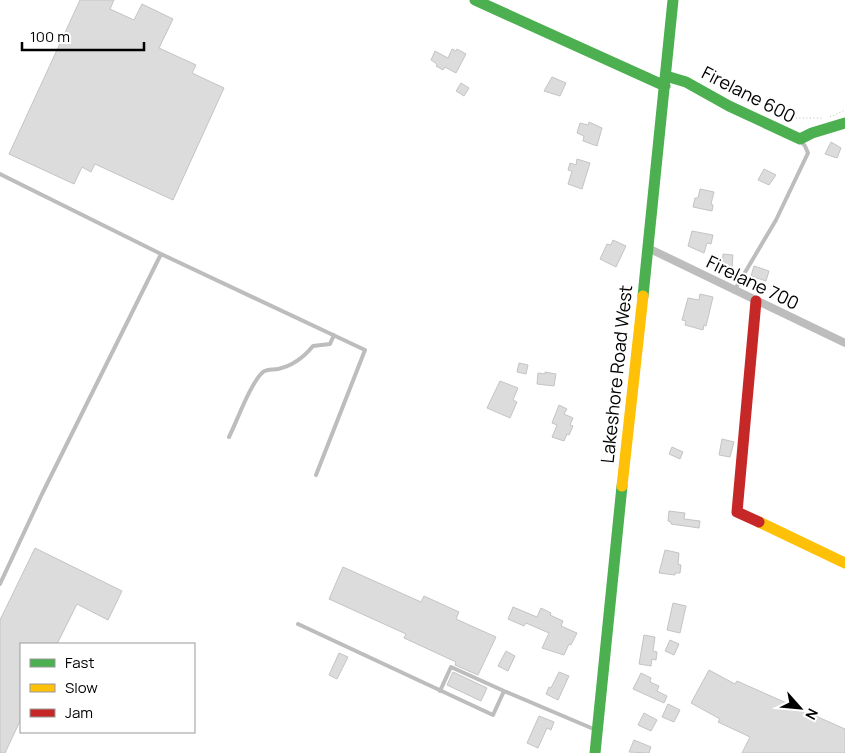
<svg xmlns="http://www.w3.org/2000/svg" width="845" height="753" viewBox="0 0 845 753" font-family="Manrope,sans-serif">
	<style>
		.building { fill: #dcdcdc; stroke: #c4c4c4 }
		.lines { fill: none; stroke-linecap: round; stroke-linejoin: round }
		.path { stroke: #b8b8b8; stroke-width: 1; stroke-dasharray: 1 2.5; stroke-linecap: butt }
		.lane { stroke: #bdbdbd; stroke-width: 4 }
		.street { stroke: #bdbdbd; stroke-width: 8 }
		.fast { stroke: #4caf50; stroke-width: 11 }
		.slow { stroke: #ffc107; stroke-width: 11 }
		.jam { stroke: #c62828; stroke-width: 11 }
		.labels { text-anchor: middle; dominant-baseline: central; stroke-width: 4; stroke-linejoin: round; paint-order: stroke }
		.street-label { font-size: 18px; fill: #000; stroke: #fff }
	</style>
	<rect width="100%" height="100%" fill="#fff"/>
	<path class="building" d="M80,0H114L110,9L134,20L142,4L173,19L159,48L196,65L192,73L224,88L173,200L95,164L91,172L82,167L74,184L9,154Z
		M452,49L456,51L457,49L466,54L456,73L445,67L443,70L436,66L437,64L431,60L435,51L448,58Z
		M552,77L566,83L560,96L544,91Z
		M461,83L469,88L464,96L456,91Z
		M589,122L602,128L597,146L583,141L584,136L577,133L580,123L588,125Z
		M831,142L841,148L837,158L825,154Z
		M577,159L590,163L582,189L568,184L572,171L568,170L570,163L576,165Z
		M764,169L776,175L769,185L758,180Z
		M700,189L714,192L711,204L713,205L712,211L693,207L695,198H698Z
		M692,231L713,235L711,244L707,243L704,253L688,246Z
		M613,240L626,246L616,267L600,259L607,244L611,245Z
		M723,254L733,255L732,267L722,266Z
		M754,266L769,271L766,281L751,276Z
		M700,294L713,297L706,326L704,325L703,330L685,325L686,321L682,320L688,298L699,300Z
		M519,363L528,365L526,374L517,372Z
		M545,372L556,374L554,386L537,384L538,373L545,374Z
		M500,381L518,388L513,400L517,402L510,418L487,408Z
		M559,405L567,409L564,414L573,418L570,425L573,426L569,435L567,434L564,441L552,437L557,425L552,423Z
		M722,439L734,442L730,457L719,455Z
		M672,447L683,452L680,459L669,454Z
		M669,511L685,513L684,519L700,521L699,528L671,524V522L668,521Z
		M35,548L122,591L108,620L77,604L57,644H21V719L5,753H0V620Z
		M665,550L679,553L678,564L681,565L680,573H675V575L659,573Z
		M343,567L421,602L424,596L459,612L456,619L496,637L478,675L455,665L456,662L404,638L406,634L329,599Z
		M673,603L686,606L680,633L667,630Z
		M513,607L537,617L541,608L551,613L550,615L563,621L561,626L577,633L571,645L569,644L564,655L542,648L549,633L526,623L524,626L508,619Z
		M644,635L655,637L653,651L657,652L656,660L652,659L651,666L639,664Z
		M670,640L679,644L674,655L665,651Z
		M506,651L515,656L508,671L498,666Z
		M339,653L348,657L337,679L329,675Z
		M709,670L735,684L737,681L845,729V753H742L750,737L718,722L720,719L691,703Z
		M453,672L487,688L481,701L447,685Z
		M559,672L569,676L558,700L546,694L549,687L551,688Z
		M641,673L651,678L650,682L659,686L657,691L667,696L664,703L633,689Z
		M668,704L680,710L674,722L662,717Z
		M644,713L657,720L651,731L638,725Z
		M539,716L554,722L551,730L547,728L538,748L527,743Z
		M634,740L651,747L649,753L629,752Z"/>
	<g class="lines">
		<path class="path" d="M830,117L845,110
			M786,121L794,118H824"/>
		<path class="lane" d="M0,174L161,254L42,494L0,584
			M161,254L365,350L316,475
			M734,291L776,220L808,153L805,146L801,141
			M229,437C237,421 251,382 263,372C267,369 273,370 278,369C292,366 304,357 313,346L330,344L334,335
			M298,624L493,715L504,691L596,730
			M440,691L451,667L504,691"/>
		<path class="street" d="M648,248L845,343"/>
		<path class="fast" d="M475,0L665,86
			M666,76L686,82L729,106L800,139L812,133L845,123
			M643,296L673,0
			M595,753L622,486"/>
		<path class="slow" d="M622,486L643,296
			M759,522L845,563"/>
		<path class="jam" d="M756,301L737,512L759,522"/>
	</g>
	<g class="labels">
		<g class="street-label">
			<text transform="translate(749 94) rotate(27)">Firelane 600</text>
			<text transform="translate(753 282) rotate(26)">Firelane 700</text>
			<text transform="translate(616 374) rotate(-84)">Lakeshore Road West</text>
		</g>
	</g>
	<rect x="20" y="643" width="175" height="90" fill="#ffffff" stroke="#999999"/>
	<rect x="30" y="659" width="25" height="8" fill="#4caf50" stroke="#999999"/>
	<text x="65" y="668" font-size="15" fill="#000000">Fast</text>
	<rect x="30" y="684" width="25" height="8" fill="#ffc107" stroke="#999999"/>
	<text x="65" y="693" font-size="15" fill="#000000">Slow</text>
	<rect x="30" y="709" width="25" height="8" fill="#c62828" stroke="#999999"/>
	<text x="65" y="718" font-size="15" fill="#000000">Jam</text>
	<g transform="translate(800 708) rotate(117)" stroke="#ffffff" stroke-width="4" paint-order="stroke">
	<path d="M0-4L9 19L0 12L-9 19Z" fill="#000000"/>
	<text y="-8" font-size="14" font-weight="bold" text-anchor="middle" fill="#000000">N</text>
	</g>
	<path d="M22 42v8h122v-8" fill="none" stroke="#000000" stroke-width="2.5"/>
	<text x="30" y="42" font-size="15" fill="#000000" stroke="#ffffff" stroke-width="4" paint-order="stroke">100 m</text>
</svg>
